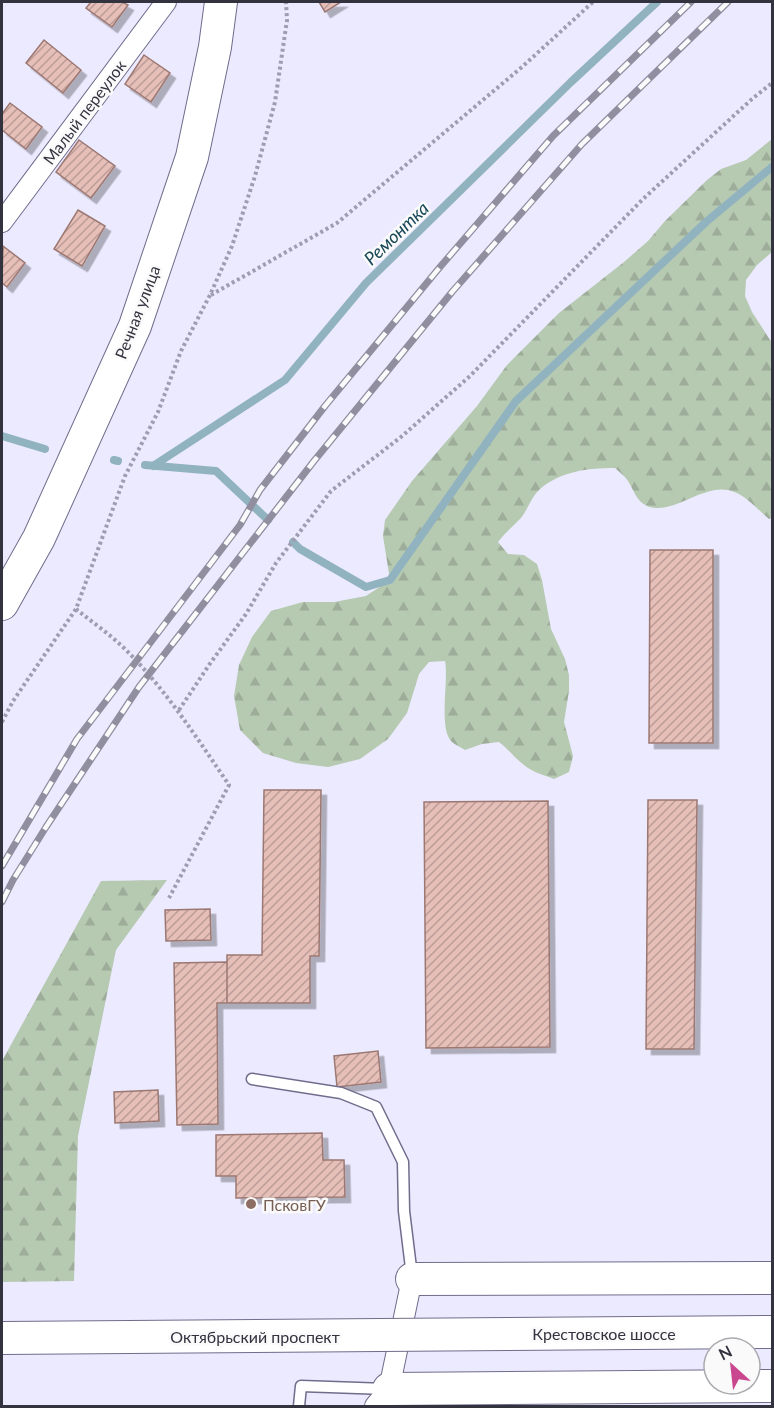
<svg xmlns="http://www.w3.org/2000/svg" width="774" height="1408" viewBox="0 0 774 1408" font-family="Lato,sans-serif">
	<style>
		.forest { fill: url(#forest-firs) }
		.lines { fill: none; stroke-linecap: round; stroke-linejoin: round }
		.stream { stroke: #91b3c0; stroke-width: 8 }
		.building { fill: url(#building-hatch); stroke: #9c7872; stroke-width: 1.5; filter: url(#shadow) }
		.lane-casing { stroke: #706c8b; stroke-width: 13 }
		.street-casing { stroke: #706c8b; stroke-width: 22 }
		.primary-casing { stroke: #706c8b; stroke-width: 34 }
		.path { stroke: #9f9daf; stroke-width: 4; stroke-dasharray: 3 3; stroke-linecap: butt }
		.lane { stroke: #fff; stroke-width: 10 }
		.street { stroke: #fff; stroke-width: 20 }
		.primary { stroke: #fff; stroke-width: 32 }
		.rail-casing { stroke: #908e9f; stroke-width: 7 }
		.rail { stroke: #fafafa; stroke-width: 4.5; stroke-dasharray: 14; stroke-linecap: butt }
		.primary-bridge-casing { stroke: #706c8b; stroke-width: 34; stroke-linecap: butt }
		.primary-bridge { stroke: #fff; stroke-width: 32 }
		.education-dot { fill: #8d6e63; stroke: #fafafa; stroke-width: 2 }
		.labels { text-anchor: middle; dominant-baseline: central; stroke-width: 5; stroke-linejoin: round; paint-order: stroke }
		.street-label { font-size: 16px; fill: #33323f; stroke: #fafafa }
		.education-label { font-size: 16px; fill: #785e54; stroke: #fafafa; text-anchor: start }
		.water-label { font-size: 18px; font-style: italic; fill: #174757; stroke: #fafafa }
	</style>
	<defs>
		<pattern id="forest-firs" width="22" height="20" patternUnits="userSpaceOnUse" patternTransform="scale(1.5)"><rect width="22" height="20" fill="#b6c9b1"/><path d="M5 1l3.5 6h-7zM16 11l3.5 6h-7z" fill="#9dad99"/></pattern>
		<pattern id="building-hatch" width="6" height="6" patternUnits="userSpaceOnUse" patternTransform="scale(1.5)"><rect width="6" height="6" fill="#e7bfb9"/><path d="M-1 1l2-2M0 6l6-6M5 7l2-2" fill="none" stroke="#bc9c98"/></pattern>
		<filter id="shadow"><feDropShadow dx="5.5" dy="5.5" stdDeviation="0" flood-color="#0004"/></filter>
	</defs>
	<rect width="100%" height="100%" fill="#eceaff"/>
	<path class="forest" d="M772,139V252L757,265L746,280L745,296L752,312L772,343V518L769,519C757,509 744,493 728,490C701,485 672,516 647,506C636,501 634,490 628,481C625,476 619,472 615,468C588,468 560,471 539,490C531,498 528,509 521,518C513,526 505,533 498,542L508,554L524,555L537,564L542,580L551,629L565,659L569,675V691L564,722L573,756L569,772L554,779C544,775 532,772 524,765C515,758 508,749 499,742L482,744L465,750C461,747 455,745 452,742C438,729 449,681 445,661L429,662L419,674L407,713L388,739L360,759L328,767L296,763L263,753L240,730L234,696L239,665L252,637L271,611L303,602H334L366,596L390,580L383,536L385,520L412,481L477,406L507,365L559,313L624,262L648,241L665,221L707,180L721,169L746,160Z
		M167,880L116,950L78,1136L74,1281L2,1282V1061L101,881Z"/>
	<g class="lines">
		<path class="stream" d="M2,436L45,449
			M114,460L118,461
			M145,465L216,471L268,520
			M153,466L285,380L366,283L571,82L657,2
			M293,542L300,549L366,587L390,580L516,401L706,222L772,167"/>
	</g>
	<path class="building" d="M91,2H122L128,5L112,27L86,8Z
		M319,2H341L325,12Z
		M44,40L81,70L63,93L26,63Z
		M144,55L170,73L151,102L125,84Z
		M10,103L42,127L26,149L2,130V114Z
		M79,140L115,166L91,198L56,172Z
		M78,210L105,226L82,266L54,249Z
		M3,246L25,263L7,287L2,283Z
		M650,550H713V743H649Z
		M264,790H321L319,956H310V1003H227V955H262Z
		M648,800H697L694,1049H646Z
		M548,801L550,1047L426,1048L424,802Z
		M210,909L211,940L166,941L165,910Z
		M227,962V1003H217L218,1124L177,1125L174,963Z
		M378,1051L381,1082L337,1087L334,1056Z
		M158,1090L159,1121L115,1123L114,1092Z
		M322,1133L323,1160H344L345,1197L236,1198V1176H216V1135Z"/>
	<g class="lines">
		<defs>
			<path id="lane" d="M252,1079L341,1093L376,1107L403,1162L404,1211L412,1276
				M299,1406L301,1386L386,1389"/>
			<path id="street" d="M2,222L166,2
				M375,1406L389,1389L412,1279"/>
			<path id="primary" d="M2,604L39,538L135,326L192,157L215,47L221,2
				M412,1279L772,1278
				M508,1334L772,1332
				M389,1389L772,1386"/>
		</defs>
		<use href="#lane" class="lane-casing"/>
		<use href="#street" class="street-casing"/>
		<use href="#primary" class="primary-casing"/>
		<path class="path" d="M211,295L337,223L522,67L593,2
			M76,609C92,622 111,635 126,650C166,690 197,738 229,785L169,898
			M179,710L209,665L246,614L276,563L331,491L401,437L470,376L643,199L752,99L772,83
			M2,722L13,701L76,609L125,476L158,412L181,351L210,295L232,246L255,176L275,102L287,20L286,2"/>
		<use href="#lane" class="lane"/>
		<use href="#street" class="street"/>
		<use href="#primary" class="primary"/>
		<defs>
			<path id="rail" d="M2,866L77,739L240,525L260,490L325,406L440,267L553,136L691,2
				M2,902L13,880L46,827L139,687L314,461L452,292L582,144L728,2"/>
		</defs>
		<use href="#rail" class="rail-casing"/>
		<use href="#rail" class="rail"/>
		<defs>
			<path id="primary-bridge" d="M2,1338L508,1334"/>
		</defs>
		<use href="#primary-bridge" class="primary-bridge-casing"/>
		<use href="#primary-bridge" class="primary-bridge"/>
	</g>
	<circle class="education-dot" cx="251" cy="1204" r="6"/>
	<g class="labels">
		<g class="street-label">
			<text transform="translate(84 112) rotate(-53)">Малый переулок</text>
			<text transform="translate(137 312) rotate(-69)">Речная улица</text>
			<text x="604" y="1333">Крестовское шоссе</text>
			<text x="255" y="1336">Октябрьский проспект</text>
		</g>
		<g class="education-label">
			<text x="263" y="1204">ПсковГУ</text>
		</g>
		<g class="water-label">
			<text transform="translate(396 233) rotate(-44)">Ремонтка</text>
		</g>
	</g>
	<rect width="774" height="1408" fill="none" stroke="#33323f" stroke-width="6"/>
	<g transform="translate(732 1366) rotate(333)"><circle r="28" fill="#fafafa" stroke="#aaaaaf" stroke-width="1.5"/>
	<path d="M0-4.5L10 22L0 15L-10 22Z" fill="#c9478e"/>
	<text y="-9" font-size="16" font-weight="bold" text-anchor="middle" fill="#33323f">N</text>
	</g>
</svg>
